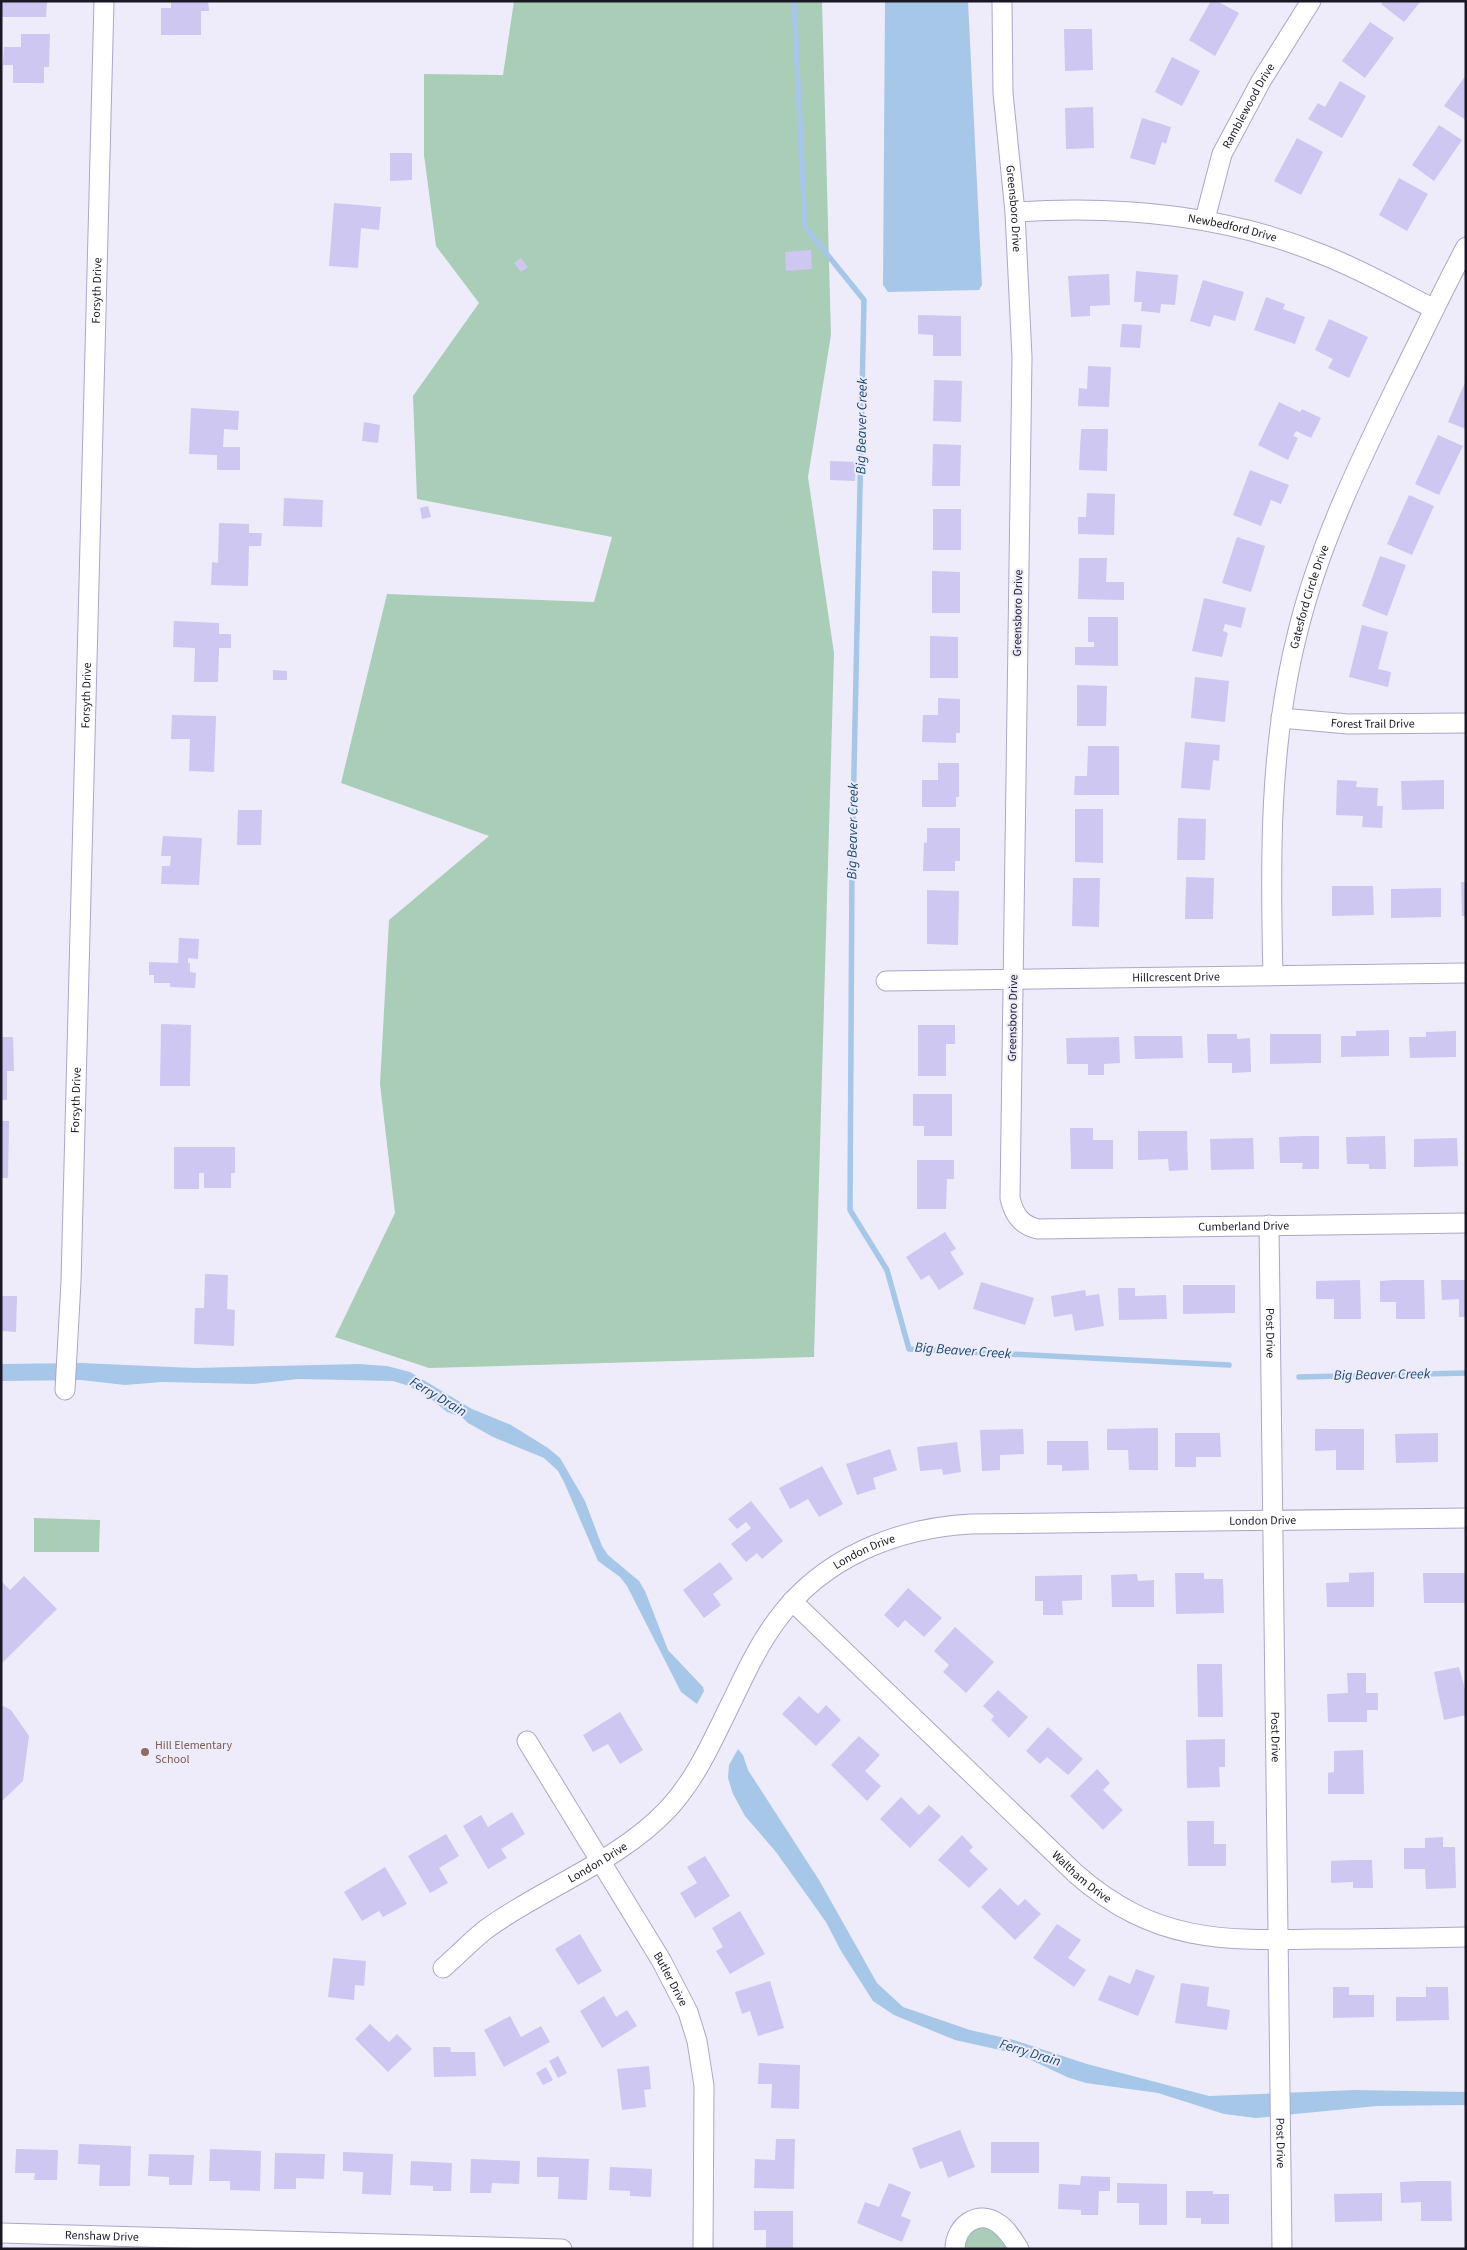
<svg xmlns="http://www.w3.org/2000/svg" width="1467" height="2250" viewBox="0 0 1467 2250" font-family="'Source Sans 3',sans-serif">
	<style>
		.green { fill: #aacdb7 }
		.water { fill: #a6c7e8 }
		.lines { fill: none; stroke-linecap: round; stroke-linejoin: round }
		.stream { stroke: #a6c7e8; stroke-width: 5.5 }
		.building { fill: #cdc7f1 }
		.minor-casing { stroke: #aba7c8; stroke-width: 21 }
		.minor { stroke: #fff; stroke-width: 19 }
		.education-dot { fill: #8d6e63; stroke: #eeecfa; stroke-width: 2 }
		.labels { text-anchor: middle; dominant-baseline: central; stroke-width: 4; stroke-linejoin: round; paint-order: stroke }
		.street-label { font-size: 12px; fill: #1a1824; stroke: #eeecfa }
		.education-label { font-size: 12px; fill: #785e54; stroke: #eeecfa; text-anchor: start }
		.water-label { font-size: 14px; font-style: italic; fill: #174872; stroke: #eeecfa }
	</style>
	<rect width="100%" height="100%" fill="#eeecfa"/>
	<path class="green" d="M514,1H822L831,335L808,477L834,653L814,1357L429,1368L335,1337L395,1213L380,1084L389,920L489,836L341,783L387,594L594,602L612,537L417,499L413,396L479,303L436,246L424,155V74L503,75Z
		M34,1518L100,1520L99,1552H34Z
		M980,2227C996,2229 999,2239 1008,2249H962L969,2231Z"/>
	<path class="water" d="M885,1H968L982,285L979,290L888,292L883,285Z
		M81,1363L194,1368L359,1364L387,1366L410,1372L472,1409L511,1425L548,1448L560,1458L585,1501L602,1546L608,1555L639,1581L645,1591L668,1650L703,1687L704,1691L697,1704L681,1692L627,1586L620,1577L598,1561L564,1482L558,1471L544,1458L493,1437L468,1423L462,1417L447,1412L431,1399L409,1386L393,1381L298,1379L253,1384L162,1382L125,1385L81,1380L1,1381V1364Z
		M738,1749L743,1755L748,1770L819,1880L877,1983L903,2007L970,2030L1014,2040L1087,2064L1209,2096L1355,2090L1466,2092V2105L1377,2106L1256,2118L1224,2114L1158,2093L1086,2083L1067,2077L1018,2054L955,2040L894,2015L873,2001L841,1951L826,1922L776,1852L745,1816L733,1794L728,1778L729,1765Z"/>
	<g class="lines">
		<path class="stream" d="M794,1L805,227L864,300L852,864L850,1210L887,1270L909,1349L1229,1365
			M1299,1377L1466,1373"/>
	</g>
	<path class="building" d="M47,1L46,17H2V2Z
		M171,1H208L209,11H201V35H161V8H171Z
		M1211,1H1217L1239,13L1215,56L1189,40Z
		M1384,1H1421L1404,22L1381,4Z
		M1370,22L1394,38L1365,78L1342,61Z
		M1064,29H1092L1093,70L1065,71Z
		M21,34H50L49,67H44V83H13V65H3L4,47H21Z
		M1172,57L1200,71L1182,106L1155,92Z
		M1466,75V120L1444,106Z
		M1340,81L1366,96L1342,138L1308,119L1318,103L1325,107Z
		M1093,107L1094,148L1066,149L1065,108Z
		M1142,118L1171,127L1166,144L1162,142L1155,165L1130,158Z
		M1439,125L1462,140L1434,181L1412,165Z
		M1297,138L1323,152L1301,195L1274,181Z
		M390,153H412V180L390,181Z
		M1399,178L1428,194L1407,231L1379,215Z
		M334,203L381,207L379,230L361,228L358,268L329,266Z
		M811,250L812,269L786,271L785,252Z
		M521,258L528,267L521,272L514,263Z
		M1136,271L1178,275L1175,305L1161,304L1160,313L1141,311L1142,302H1134Z
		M1109,274L1110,305L1090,306V316L1071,317L1068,276Z
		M1203,280L1244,292L1235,321L1214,315L1210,327L1190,321Z
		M1266,297L1285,304L1283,309L1305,317L1295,344L1254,330Z
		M918,315L961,316V356H933V335L918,334Z
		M1329,319L1368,337L1349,378L1328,368L1333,359L1315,350Z
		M1122,324L1142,325L1140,348L1120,347Z
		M1088,366L1111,367L1109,407L1078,406L1079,388L1087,389Z
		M934,380L962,381L961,422L933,421Z
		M1466,380V429L1448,422Z
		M1279,402L1300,412L1302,409L1321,418L1311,438L1296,431L1293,436L1298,438L1288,460L1258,445Z
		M191,408L239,411L238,430L224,429L223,447H240V470H217V455L189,454Z
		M364,422L380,425L378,443L362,441Z
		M1081,429H1108L1107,471L1079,470Z
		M1438,435L1463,446L1439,495L1415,484Z
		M933,444L961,445L960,486H932Z
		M830,461L856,462L855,481L830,480Z
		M1250,470L1289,485L1281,504L1271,500L1261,526L1233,515Z
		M1087,493L1115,494L1114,535L1078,534V517H1086Z
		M1409,495L1434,506L1412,555L1387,544Z
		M284,498L323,500L322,527L283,526Z
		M428,506L431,517L422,519L420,508Z
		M933,509H961V550H933Z
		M219,523L249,524V533H262L261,546H249L248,586L211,585L212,562L218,563Z
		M1237,537L1265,546L1251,592L1222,583Z
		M1380,556L1406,565L1387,616L1362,606Z
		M1079,558H1107L1106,582H1124V600L1078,599Z
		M932,571L960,572V613H932Z
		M1204,598L1246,608L1241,628L1225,624L1223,631L1228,633L1222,657L1192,651Z
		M1088,617H1118V666L1075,665V647H1094V642H1088Z
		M174,621L219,623V634H231V648H219L218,682H194L195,648L173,647Z
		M1362,625L1388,632L1378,669L1391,672L1388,687L1349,677Z
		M930,636L958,637V678H930Z
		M273,670L287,671V680H273Z
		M1195,677L1229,681L1225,722L1191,718Z
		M1077,685L1107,686L1106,726H1077Z
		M938,698L960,699V733H956V743L922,742L923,715H938Z
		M172,715L216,716L214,772L189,771L190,739H171Z
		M1185,742L1220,745L1219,761L1213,760L1210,790L1181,788Z
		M1088,746H1119V795H1074L1075,776H1087Z
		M938,763H959V797H956V807H922V780H938Z
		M1337,780L1357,781L1356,787L1378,788L1377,806H1383L1382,828L1362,827L1363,816L1336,815Z
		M1444,780V809L1402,810L1401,781Z
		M1075,809H1103V863L1075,862Z
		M238,810H262L261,845H237Z
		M1178,818L1206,819L1205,860H1177Z
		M927,828H960V861H955V871H923L924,842L927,843Z
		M163,836L202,838L199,885L161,884L162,866H170L171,856H161Z
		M1186,877L1214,878L1213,919H1185Z
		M1073,878H1100L1099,927L1072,926Z
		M1461,882H1466V916H1462Z
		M1332,886H1373L1374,915L1332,916Z
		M1441,888V917L1391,918V889Z
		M927,890L959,891L958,945L927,944Z
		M179,938L199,939L198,959L188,958V963H190V972L196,973L195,988L170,987V983H154V975H149V962L178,963Z
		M161,1024L191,1025L190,1086H160Z
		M918,1025H955V1044H946V1076H918Z
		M1389,1030V1056L1341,1057V1036H1356V1031Z
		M1456,1031V1057L1410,1058L1409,1037H1426V1032Z
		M1207,1034H1237V1039L1250,1038L1251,1072L1232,1073V1063H1208Z
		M1270,1034H1321V1063L1270,1064Z
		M1134,1036H1182L1183,1058L1135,1059Z
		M1,1037H13L14,1071H7V1100H1Z
		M1119,1037L1120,1063L1104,1064V1075H1088V1064H1067L1066,1038Z
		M913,1094H952V1136H924V1126H913Z
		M1,1121H9L8,1178H1Z
		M1070,1128H1093V1140H1113V1169H1071Z
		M1138,1131H1187L1188,1170L1169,1171L1168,1159L1138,1160Z
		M1302,1136H1319V1169H1302L1303,1163H1280L1279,1137Z
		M1385,1136L1386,1169H1369V1164H1347L1346,1137Z
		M1253,1138L1254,1169L1211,1170L1210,1139Z
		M1457,1138L1458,1166L1414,1167V1139Z
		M174,1147H235V1173H231V1188H204V1173H199V1189H174Z
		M917,1160H954V1179H947L946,1209H917Z
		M945,1232L956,1249L950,1252L964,1274L939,1290L929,1275L921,1280L906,1257Z
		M205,1274L228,1275L227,1309L235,1310L234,1346L194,1344L195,1308H204Z
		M1360,1280L1361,1319H1334V1299H1316V1281Z
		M1395,1280H1424L1425,1319H1396V1302H1380V1281Z
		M1441,1280H1466V1317H1459V1299L1442,1300Z
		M981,1282L1034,1298L1025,1325L973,1309Z
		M1183,1285H1235V1313L1183,1314Z
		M1118,1288H1135V1296L1166,1295L1167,1319L1119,1320Z
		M1085,1290L1086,1296L1099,1294L1104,1326L1075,1331L1072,1314L1054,1317L1051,1296Z
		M1,1296H17L16,1332L1,1331Z
		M1158,1428V1470H1129L1128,1450H1107V1429Z
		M1023,1429L1024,1454L1000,1455V1470L982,1471L980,1430Z
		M1315,1429H1364V1470H1336V1450L1315,1451Z
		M1175,1433H1220L1221,1457H1196V1467H1175Z
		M1438,1433V1462L1396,1463L1395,1434Z
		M1047,1441H1088L1089,1470L1062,1471V1465H1047Z
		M957,1442L961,1472L943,1475L942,1469L920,1471L917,1447Z
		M890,1449L897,1470L873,1478L876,1489L857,1495L846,1464Z
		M822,1466L843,1504L819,1517L808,1499L790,1509L779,1488Z
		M751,1501L783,1541L762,1559L757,1553L746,1562L731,1544L751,1528L746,1522L737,1529L728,1519Z
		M720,1562L733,1579L713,1594L721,1605L704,1618L683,1590Z
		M1374,1572V1607H1327L1326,1583L1349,1582V1573Z
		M1175,1573H1204V1579H1223L1224,1613L1176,1614Z
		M1423,1573H1465L1466,1603H1424Z
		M1137,1574L1138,1581L1154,1580V1607H1112L1111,1575Z
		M1082,1575V1600L1062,1601L1063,1615H1043V1601H1035V1576Z
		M24,1576L57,1609L1,1664V1581L10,1590Z
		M908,1588L942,1618L924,1637L905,1620L898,1628L884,1615Z
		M955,1627L994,1662L966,1693L943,1672L949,1665L934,1651Z
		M1197,1664H1222L1223,1717H1198Z
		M1459,1667L1466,1693V1715L1444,1720L1434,1672Z
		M1347,1673H1366V1693H1378V1710H1367V1722H1328L1327,1694L1348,1693Z
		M998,1690L1028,1717L1009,1738L991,1720L994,1716L983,1706Z
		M799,1696L818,1714L826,1705L841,1720L816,1746L782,1714Z
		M1,1705L11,1710L29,1736L23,1781L1,1802Z
		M620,1712L643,1750L620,1764L608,1744L593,1752L583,1735Z
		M1048,1727L1083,1759L1068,1775L1047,1757L1040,1764L1026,1751Z
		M859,1736L880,1755L865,1771L881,1786L867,1801L831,1765Z
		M1225,1739V1767H1219L1220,1787L1187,1788L1186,1740Z
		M1363,1750L1364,1794H1328V1773L1334,1772V1751Z
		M1097,1769L1110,1783L1103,1790L1123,1810L1103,1830L1070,1796Z
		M901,1797L919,1815L929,1805L941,1816L910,1848L880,1819Z
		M512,1812L525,1834L501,1849L507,1858L488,1869L463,1826L481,1815L488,1827Z
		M1187,1821H1214V1844H1226V1866H1188Z
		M446,1834L459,1856L439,1868L448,1883L430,1893L408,1856Z
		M962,1835L973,1847L969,1851L988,1869L969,1888L938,1860Z
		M1443,1837V1847H1455L1456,1888L1426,1889L1425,1869H1404V1848H1425V1838Z
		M705,1856L730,1896L695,1918L680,1893L697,1883L687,1867Z
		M1353,1860H1372L1373,1888H1353V1882L1331,1883V1861Z
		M385,1867L407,1904L383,1917L379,1911L362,1921L344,1892Z
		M1000,1888L1018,1906L1025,1899L1041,1914L1015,1940L981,1907Z
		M740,1911L765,1954L730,1974L716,1951L723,1947L712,1928Z
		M1057,1924L1081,1940L1068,1958L1086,1970L1074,1987L1033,1958Z
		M580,1934L602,1971L578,1985L555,1949Z
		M333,1958L366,1961L364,1986L355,1985L354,2000L328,1997Z
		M1136,1969L1155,1976L1138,2016L1098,2000L1109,1975L1130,1984Z
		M770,1981L784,2028L758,2036L750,2011L742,2014L735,1992Z
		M1181,1983L1209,1987L1207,2006L1230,2010L1227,2030L1175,2023Z
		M1333,1987H1349V1995H1374V2017L1333,2018Z
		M1426,1987H1448L1449,2020L1396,2021V1997H1426Z
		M604,1996L616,2017L627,2010L637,2026L602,2048L580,2011Z
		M510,2016L521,2037L541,2026L550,2042L504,2067L484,2030Z
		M370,2024L389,2042L397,2034L412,2049L388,2072L355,2039Z
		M433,2047H450L451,2052H475L476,2076L434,2077Z
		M558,2056L567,2073L558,2078L549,2061Z
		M759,2063L800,2065L799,2109L771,2108L772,2084H758Z
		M649,2066L651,2089L644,2090L646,2107L622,2110L617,2069Z
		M546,2067L553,2080L543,2085L536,2073Z
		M960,2130L975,2167L948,2178L942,2161L920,2169L912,2148Z
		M776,2139H795L794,2189L754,2188L755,2159L775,2160Z
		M991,2142H1039V2173H991Z
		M79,2144L131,2146L130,2186H99L100,2165L78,2164Z
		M16,2149L58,2150L57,2180H34L35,2173H15Z
		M210,2149L261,2151L260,2191L230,2190V2181H209Z
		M343,2152L393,2154L391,2195L362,2194L363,2172L343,2171Z
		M275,2153L325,2154L324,2179L296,2178V2189H274Z
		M149,2154L194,2155L192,2185H169V2177L148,2176Z
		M537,2157L589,2159L587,2200L558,2199L559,2177H537Z
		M471,2159L520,2161L519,2184L492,2183L491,2193H470Z
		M411,2161L452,2163L451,2191H433V2186L410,2185Z
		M610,2167L652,2169L651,2197L630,2196V2191L609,2190Z
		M1081,2176L1110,2177V2191H1099L1098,2215H1081V2210L1058,2209L1059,2184L1080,2185Z
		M1420,2181H1451L1452,2221H1421V2202L1401,2203L1400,2182Z
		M889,2183L911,2192L901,2216L911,2220L902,2242L857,2223L865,2202L879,2207Z
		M1117,2183L1167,2184V2225H1139V2203H1117Z
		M1186,2191H1213V2194H1229V2224H1201V2218H1186Z
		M1382,2193V2221L1335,2222L1334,2194Z
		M754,2211H793V2249H766V2230H754Z"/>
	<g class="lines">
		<defs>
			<g id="minor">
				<path id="s1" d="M1002,1L1003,93L1015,212L1022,357L1010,1198C1014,1215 1021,1225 1038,1229L1466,1223"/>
				<path id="s2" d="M1015,212C1120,205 1223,214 1321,254C1360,269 1397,290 1434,309"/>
				<path id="s3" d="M1205,219L1222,154L1261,81L1311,1"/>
				<path id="s4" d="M1281,718L1348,724L1466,723"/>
				<path id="s5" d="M1273,975C1270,860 1269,744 1298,631C1319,546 1357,467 1395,389C1419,341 1441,294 1466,247"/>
				<path id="s6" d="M886,981L1466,973"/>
				<path id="s7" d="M1269,1225L1282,2249"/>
				<path id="s8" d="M65,1390L71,1282L104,1"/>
				<path id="s9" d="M792,1601L1076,1874C1155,1943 1223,1941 1321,1939C1370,1939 1418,1938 1466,1937"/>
				<path id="s10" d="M527,1741L661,1960L688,2012L697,2041L704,2086L703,2249"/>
				<path id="s11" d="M443,1968C457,1956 470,1942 485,1930C543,1887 617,1863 668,1809C697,1778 714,1737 733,1699C746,1672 759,1644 777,1620C822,1558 896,1528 971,1524L1466,1518"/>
				<path id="s12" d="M1,2233L562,2249"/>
				<path d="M955,2249C955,2226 978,2208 999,2224C1008,2230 1013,2240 1019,2249"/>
			</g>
		</defs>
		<use href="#minor" class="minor-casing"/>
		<use href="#minor" class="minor"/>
	</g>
	<circle class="education-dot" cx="145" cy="1752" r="5"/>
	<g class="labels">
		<g class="street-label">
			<text stroke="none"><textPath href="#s3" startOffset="122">Ramblewood Drive</textPath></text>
			<text stroke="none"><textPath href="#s1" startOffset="208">Greensboro Drive</textPath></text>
			<text stroke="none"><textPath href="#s2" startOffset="219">Newbedford Drive</textPath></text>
			<text stroke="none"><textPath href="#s8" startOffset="1100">Forsyth Drive</textPath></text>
			<text stroke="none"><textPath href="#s5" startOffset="382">Gatesford Circle Drive</textPath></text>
			<text transform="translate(1018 613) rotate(-89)">Greensboro Drive</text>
			<text stroke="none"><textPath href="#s8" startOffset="695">Forsyth Drive</textPath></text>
			<text stroke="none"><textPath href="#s4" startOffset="92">Forest Trail Drive</textPath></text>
			<text stroke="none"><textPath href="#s6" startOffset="290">Hillcrescent Drive</textPath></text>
			<text transform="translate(1013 1018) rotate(-89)">Greensboro Drive</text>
			<text stroke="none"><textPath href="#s8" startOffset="290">Forsyth Drive</textPath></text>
			<text stroke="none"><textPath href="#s1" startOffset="1448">Cumberland Drive</textPath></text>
			<text stroke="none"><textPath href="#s7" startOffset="108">Post Drive</textPath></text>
			<text stroke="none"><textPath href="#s11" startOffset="1011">London Drive</textPath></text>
			<text stroke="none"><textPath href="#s11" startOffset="608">London Drive</textPath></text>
			<text stroke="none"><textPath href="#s7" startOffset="512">Post Drive</textPath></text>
			<text stroke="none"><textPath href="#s11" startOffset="188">London Drive</textPath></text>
			<text stroke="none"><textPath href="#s9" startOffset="400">Waltham Drive</textPath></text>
			<text stroke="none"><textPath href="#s10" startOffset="278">Butler Drive</textPath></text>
			<text stroke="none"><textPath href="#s7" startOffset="918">Post Drive</textPath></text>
			<text stroke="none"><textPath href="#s12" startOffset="101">Renshaw Drive</textPath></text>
		</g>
		<g class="education-label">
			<text x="155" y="1745">Hill Elementary<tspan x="155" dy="14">School</tspan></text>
		</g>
		<g class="water-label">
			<text transform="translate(862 426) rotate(-89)">Big Beaver Creek</text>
			<text transform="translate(853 831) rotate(-89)">Big Beaver Creek</text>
			<text transform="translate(963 1351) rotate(4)">Big Beaver Creek</text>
			<text transform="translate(1382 1375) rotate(-1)">Big Beaver Creek</text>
			<text transform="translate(438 1397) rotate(31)">Ferry Drain</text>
			<text transform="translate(1030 2053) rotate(17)">Ferry Drain</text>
		</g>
	</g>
	<rect width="1467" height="2250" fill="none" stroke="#1a1824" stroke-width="5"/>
</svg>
